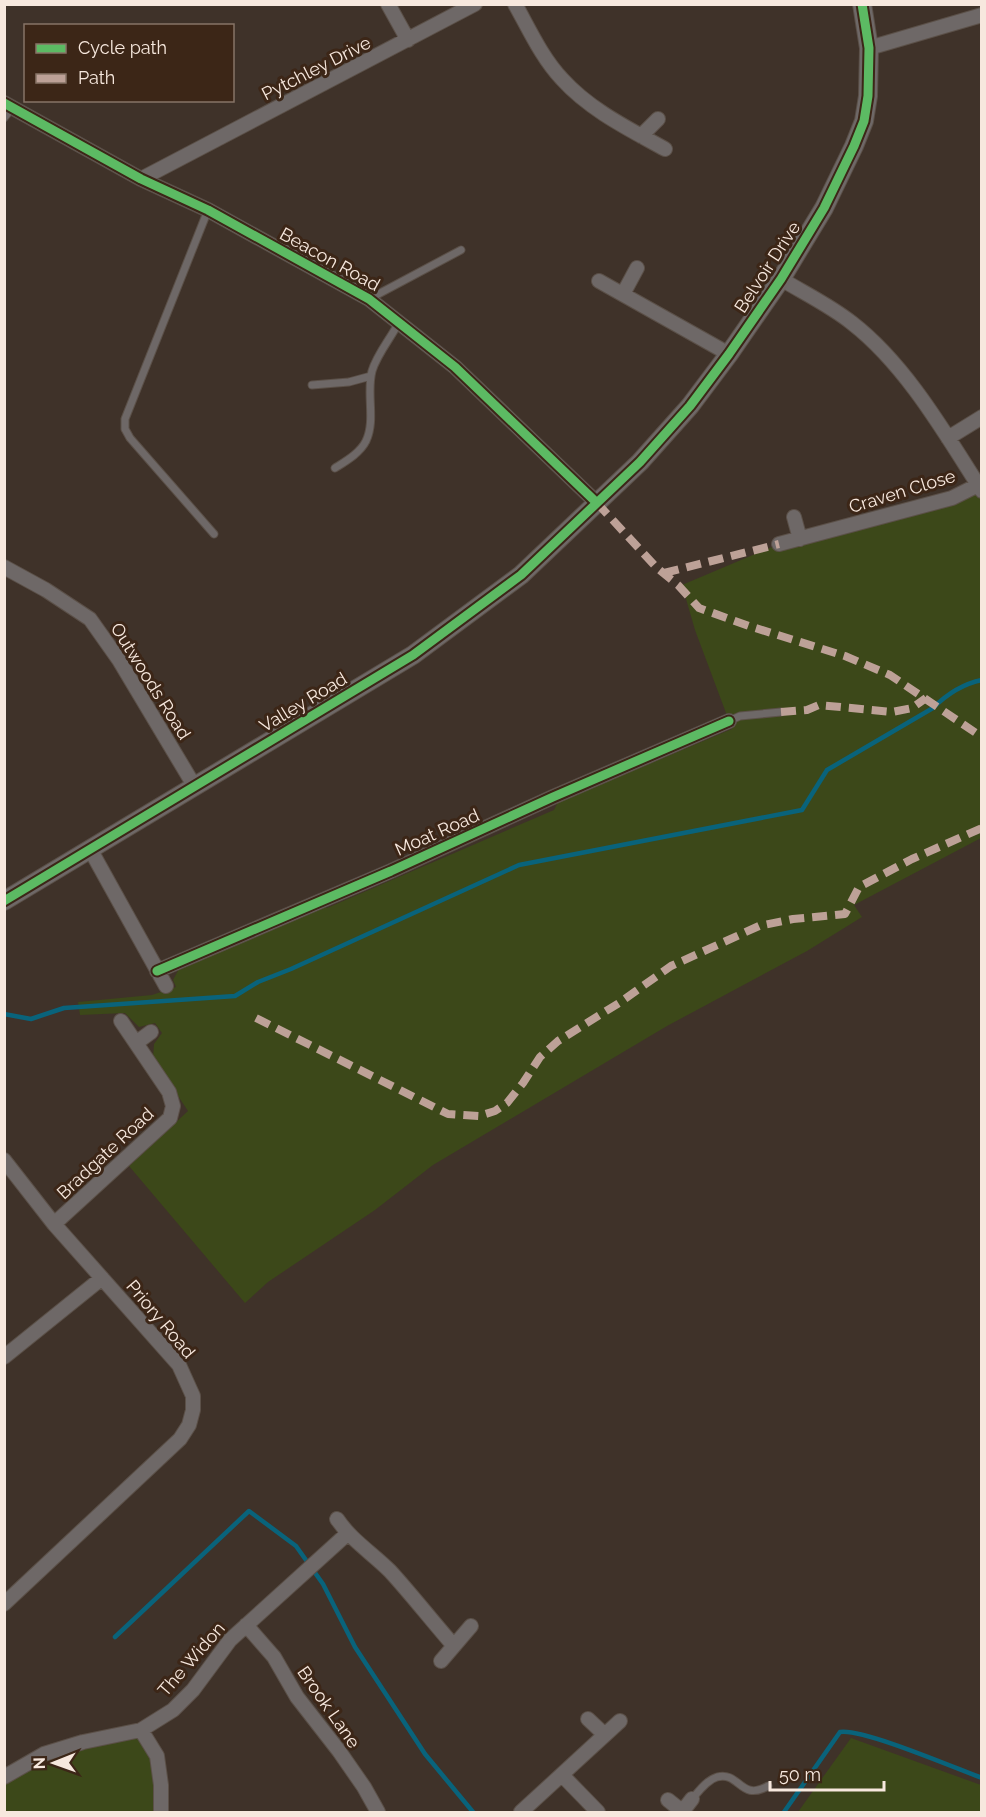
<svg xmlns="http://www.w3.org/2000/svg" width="986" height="1817" viewBox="0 0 986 1817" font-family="Raleway,sans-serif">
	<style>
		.green { fill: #3c4819 }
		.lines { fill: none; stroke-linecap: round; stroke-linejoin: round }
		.stream { stroke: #09637b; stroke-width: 4.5 }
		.service-casing { stroke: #5b5048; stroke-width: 9 }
		.minor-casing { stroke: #5b5048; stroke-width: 16 }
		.tertiary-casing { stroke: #5b5048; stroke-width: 20 }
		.service { stroke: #6e6867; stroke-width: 7 }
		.minor { stroke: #6e6867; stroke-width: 14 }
		.tertiary { stroke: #6e6867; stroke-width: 18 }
		.quiet { stroke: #bda197; stroke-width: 8; stroke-dasharray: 15 8; stroke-linecap: butt }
		.cycleway-casing { stroke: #3c2617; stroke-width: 13 }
		.cycleway { stroke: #5cba63; stroke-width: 9 }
		.labels { text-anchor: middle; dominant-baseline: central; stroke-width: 6; stroke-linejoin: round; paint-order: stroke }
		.street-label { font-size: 18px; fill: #f7e8de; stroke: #3c2617 }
	</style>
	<rect width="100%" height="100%" fill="#3f3229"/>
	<path class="green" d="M981,491V838L854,905L862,917L807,951L667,1026L433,1165L375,1210L268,1282L245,1303L129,1166L188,1111L153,1058L154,1044L162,1033L155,1023L139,1027L125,1013L80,1015L78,1002L152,995L176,987L173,980L180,967L320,906L327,908L554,810L558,802L732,729L695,630L682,585L779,544Z
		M141,1730L157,1756L161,1812H5V1777L22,1766Z
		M851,1738L981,1785V1812H798Z"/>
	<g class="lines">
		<path class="stream" d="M4,1014L31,1019L64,1008L235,996L258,982L291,969L519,865L802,810L827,770L933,708C947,694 962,684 982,680
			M115,1637L249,1511L296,1546L323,1584L355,1647L425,1754L473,1812
			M784,1812L840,1732C862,1728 955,1768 982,1778"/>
		<defs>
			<path id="service" d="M4,118L13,107
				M208,210L125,419V429L130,438L214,534
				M369,299L461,250
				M312,385L349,382L371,376
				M335,468C346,461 360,453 366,441C376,420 366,394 372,371C377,354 391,338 399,322
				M729,721L740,716L781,712
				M692,1799C699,1791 707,1780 717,1777C740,1771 740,1802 768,1786"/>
			<path id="minor" d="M388,4L408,40
				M515,4C529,29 542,58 562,79C590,110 629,129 665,149
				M869,48L982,15
				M4,103L141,179L208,210L369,299L455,367L597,503
				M641,136L658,119
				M141,179L475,4
				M781,279C804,293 831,306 852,323C906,365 945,433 982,491
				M599,281L729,354
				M623,294L637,268
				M948,438L982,417
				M794,517L800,539
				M779,544L952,498L978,485
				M4,567L46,590L90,619L119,660L195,787
				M90,849L166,986
				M157,971L391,871L553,797L729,721
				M136,1043L151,1032
				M4,1160L54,1224L179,1365L193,1396V1410L189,1425L180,1439L4,1604
				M54,1224L170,1118L173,1106L169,1092L121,1021
				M4,1357L102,1278
				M337,1519C351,1540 372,1553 390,1571C412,1595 432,1621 454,1646
				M246,1625L274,1657L297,1697L339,1751L364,1787L378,1812
				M441,1661L471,1626
				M588,1719L605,1735
				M141,1730L157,1756L161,1785V1812
				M562,1775L598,1812
				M4,1777L44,1754L83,1742L141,1730L173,1710L193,1690L230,1640L347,1534
				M668,1800L683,1812
				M521,1812L620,1721
				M682,1812L692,1799"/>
			<path id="tertiary" d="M4,901L413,655L521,575L640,462L690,406L729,354L781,279L824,208L854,146L864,121L868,96L869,48L862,4"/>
		</defs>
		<use href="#service" class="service-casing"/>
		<use href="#minor" class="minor-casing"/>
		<use href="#tertiary" class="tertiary-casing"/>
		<use href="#service" class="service"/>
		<use href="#minor" class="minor"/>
		<use href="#tertiary" class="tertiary"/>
		<path class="quiet" d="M597,503L657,568L678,585L699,608L749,626L845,656L890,675L982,737
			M664,573L779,544
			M781,712L807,710L819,705L892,712L912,708L926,698
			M256,1018L448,1114L479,1116L495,1111L507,1103L523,1083L540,1057L558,1041L619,1003L671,966L759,926L793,919L845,914L859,887L912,859L982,828"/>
		<defs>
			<path id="cycleway" d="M4,103L141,179L208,210L369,299L455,367L597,503
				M4,901L413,655L521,575L640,462L690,406L729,354L781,279L824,208L854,146L864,121L868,96L869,48L862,4
				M157,971L391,871L553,797L729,721"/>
		</defs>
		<use href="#cycleway" class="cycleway-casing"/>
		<use href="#cycleway" class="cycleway"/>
	</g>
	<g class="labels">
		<g class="street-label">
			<text transform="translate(316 68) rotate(-27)">Pytchley Drive</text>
			<text transform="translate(330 259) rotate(29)">Beacon Road</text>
			<text transform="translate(767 267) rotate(-57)">Belvoir Drive</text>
			<text transform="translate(902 491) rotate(-17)">Craven Close</text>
			<text transform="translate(151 681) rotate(58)">Outwoods Road</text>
			<text transform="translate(303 702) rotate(-31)">Valley Road</text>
			<text transform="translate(437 832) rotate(-24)">Moat Road</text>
			<text transform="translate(105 1153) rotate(-43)">Bradgate Road</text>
			<text transform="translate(161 1319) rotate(50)">Priory Road</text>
			<text transform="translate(191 1659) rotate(-49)">The Widon</text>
			<text transform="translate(329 1707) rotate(55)">Brook Lane</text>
		</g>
	</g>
	<rect width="986" height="1817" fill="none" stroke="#f7e8de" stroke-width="12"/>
	<rect x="24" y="24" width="210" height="78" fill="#3c2617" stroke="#877467" stroke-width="1.5"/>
	<rect x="36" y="44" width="30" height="9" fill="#5cba63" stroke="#877467" stroke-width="1.5"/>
	<text x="78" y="54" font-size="18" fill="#f7e8de">Cycle path</text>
	<rect x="36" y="74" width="30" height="9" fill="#bda197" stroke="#877467" stroke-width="1.5"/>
	<text x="78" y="84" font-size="18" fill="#f7e8de">Path</text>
	<g transform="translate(54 1763) rotate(269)" stroke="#3c2617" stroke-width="4.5" paint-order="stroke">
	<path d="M0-4.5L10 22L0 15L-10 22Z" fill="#f7e8de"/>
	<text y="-9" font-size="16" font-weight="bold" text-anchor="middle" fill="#f7e8de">N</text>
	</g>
	<path d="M770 1781v9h114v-9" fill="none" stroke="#f7e8de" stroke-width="3"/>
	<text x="779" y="1781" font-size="18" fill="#f7e8de" stroke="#3c2617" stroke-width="4.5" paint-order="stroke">50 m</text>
</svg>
